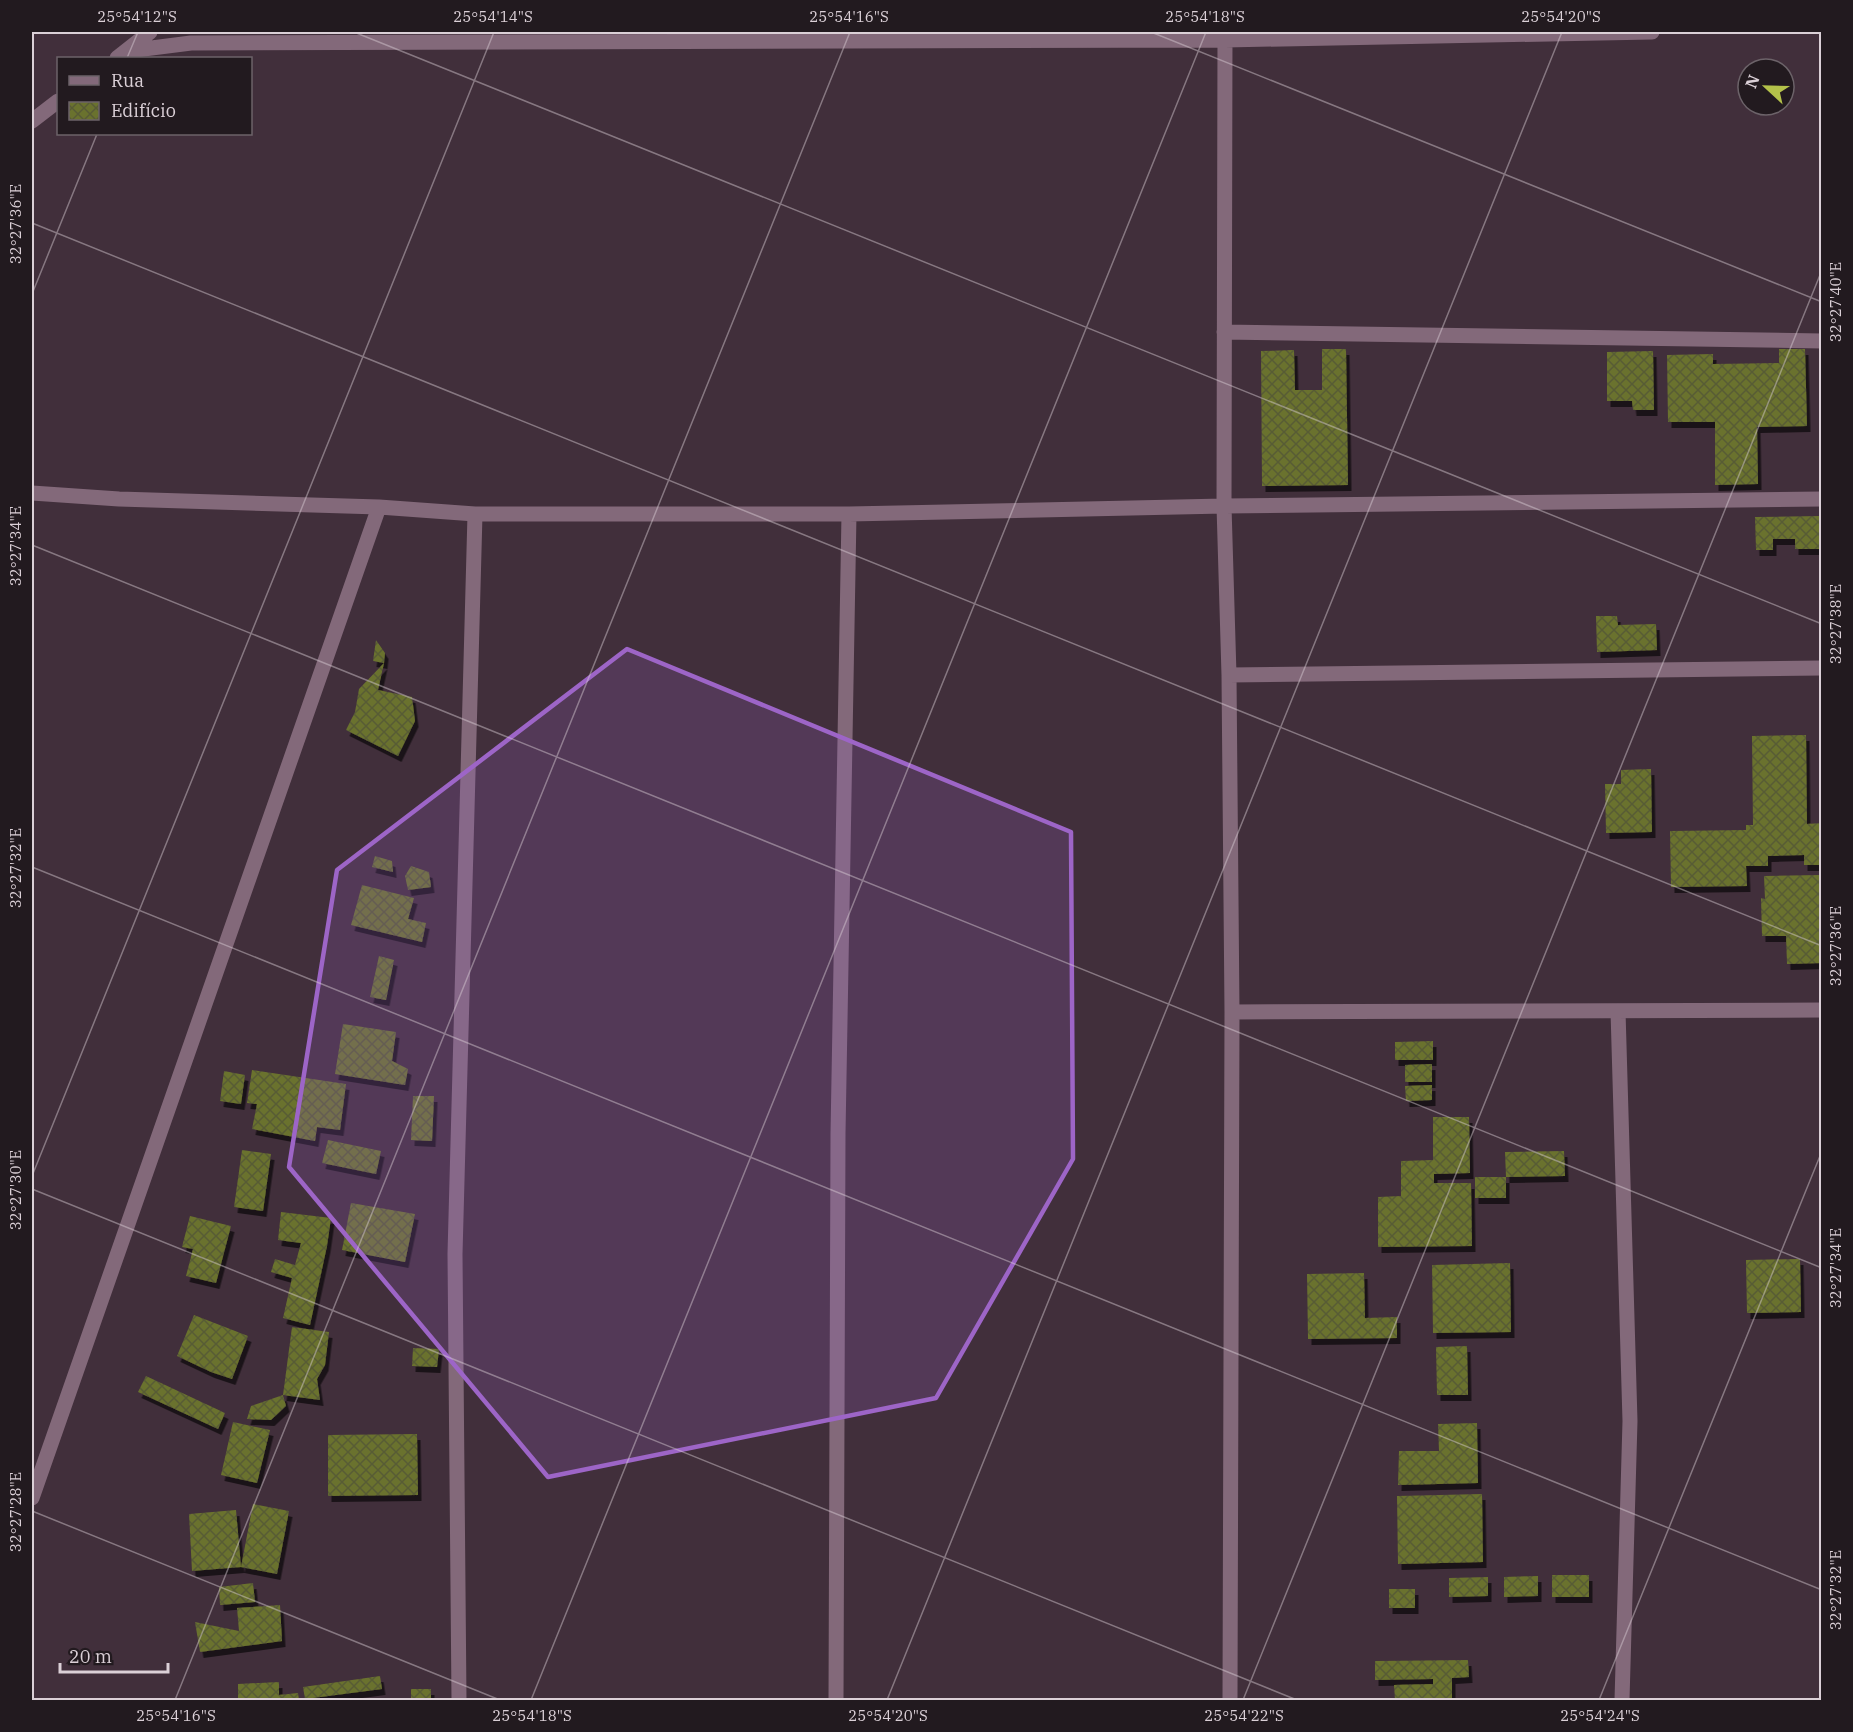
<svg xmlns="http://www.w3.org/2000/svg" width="1853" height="1732" viewBox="0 0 1853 1732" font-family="'IBM Plex Serif',serif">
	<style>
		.building { fill: url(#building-cross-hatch); filter: url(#shadow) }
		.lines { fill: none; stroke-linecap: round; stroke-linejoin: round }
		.minor { stroke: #83697a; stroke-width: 15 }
		.marked { fill: #9d65c7; fill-opacity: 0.2; stroke: #9d65c7; stroke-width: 4.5; stroke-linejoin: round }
		.ticks { fill: none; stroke: #dbd0d7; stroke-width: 1.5; stroke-opacity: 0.45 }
		.neatline { fill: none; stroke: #dbd0d7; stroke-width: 2 }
		.ticks-label { font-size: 15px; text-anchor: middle; fill: #dbd0d7 }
	</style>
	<defs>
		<pattern id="building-cross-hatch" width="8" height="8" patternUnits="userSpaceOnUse" patternTransform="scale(1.5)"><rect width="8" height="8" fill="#6a722e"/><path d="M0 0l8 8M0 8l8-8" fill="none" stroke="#585b36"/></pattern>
		<filter id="shadow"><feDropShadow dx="3.5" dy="6" stdDeviation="0" flood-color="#0009"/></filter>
	</defs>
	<rect width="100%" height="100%" fill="#412f3b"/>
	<path class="building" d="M1322,349H1346L1348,485L1262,486L1261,351L1294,350L1295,390H1322Z
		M1779,349H1805L1807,426L1757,427L1758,484L1715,485V422H1668L1667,355L1713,354V364L1779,363Z
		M1653,351L1654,410H1633L1632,401H1607V352Z
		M1822,516V549H1795V539H1773V550H1756L1755,517Z
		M1596,616H1617L1618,625L1656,624L1657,650L1597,652Z
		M376,640L385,653L384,663L378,690L412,697L415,721L398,756L346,730L355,712L359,689L384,663L373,661Z
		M1806,735L1807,824L1822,823V865H1804V855L1768,856V866H1746L1747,886L1671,887L1670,831L1746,830V825H1753L1752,736Z
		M1651,769L1652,832L1606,833L1605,784H1621V770Z
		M375,856L392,861L393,872L372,867Z
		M411,866L429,872L431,887L408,890L405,876Z
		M1821,875L1822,963L1787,964L1786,936H1762L1761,898L1765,899L1764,876Z
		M362,885L414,898L408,919L426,923L422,942L351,925Z
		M379,956L394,960L386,1000L370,997Z
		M343,1024L396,1032L392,1061L408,1069L405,1085L335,1074Z
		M1433,1041V1060H1395V1042Z
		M1432,1064V1082H1405V1065Z
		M252,1070L346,1084L340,1130L317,1127L315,1141L252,1129L257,1104L247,1103Z
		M224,1071L245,1075L241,1104L220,1101Z
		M1432,1085V1100L1406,1101L1405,1086Z
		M413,1096H434L432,1141L411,1140Z
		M1433,1117H1469L1470,1173L1434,1174V1183H1471L1472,1246L1378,1247V1197L1401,1196V1161L1433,1160Z
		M328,1140L381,1151L376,1174L322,1163Z
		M242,1150L271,1154L263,1211L234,1207Z
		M1564,1151L1565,1176L1506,1177L1505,1152Z
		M1475,1177H1506V1198H1475Z
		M351,1203L415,1214L405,1262L342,1250Z
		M281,1212L331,1218L327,1246L310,1325L283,1318L292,1278L271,1272L275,1259L295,1265L301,1243L278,1240Z
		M190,1216L231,1226L216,1283L186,1276L193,1249L182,1247Z
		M1800,1259L1801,1312L1747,1313L1746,1260Z
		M1510,1263L1511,1332L1433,1333L1432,1265Z
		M1364,1273L1365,1318L1397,1317V1338L1308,1339L1307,1274Z
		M194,1315L248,1336L232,1379L211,1372L177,1356Z
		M292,1327L329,1332L325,1365L317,1379L320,1400L283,1395Z
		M1467,1346L1468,1395H1437L1436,1347Z
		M413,1348L439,1349L437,1367L412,1366Z
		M146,1376L225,1413L218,1429L138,1392Z
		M283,1395L286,1406L271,1420L247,1419L251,1406Z
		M233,1422L270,1430L257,1483L221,1475Z
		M1477,1423L1478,1483L1398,1485L1399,1451H1439L1438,1424Z
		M417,1434L418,1495L328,1496V1435Z
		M1482,1494L1483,1562L1398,1564L1397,1496Z
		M253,1504L289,1511L277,1574L241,1567Z
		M236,1510L241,1567L192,1571L189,1514Z
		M1552,1575H1589V1597H1552Z
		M1538,1576V1596L1504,1597V1577Z
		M1488,1577V1596L1449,1597V1578Z
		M253,1583L255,1602L220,1605L219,1587Z
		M1389,1589H1415V1608H1389Z
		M280,1605L282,1641L200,1652L195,1622L239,1631L237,1608Z
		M1468,1660L1469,1677L1452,1678V1700H1395L1394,1685L1433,1684V1679L1375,1680V1661Z
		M380,1676L382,1689L305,1699L303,1687Z
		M279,1682V1695L298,1693L299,1700H238V1684Z
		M411,1689H431V1700H411Z"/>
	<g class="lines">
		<path class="minor" d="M1225,32L1224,506L1229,675L1232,1012L1230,1700
			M128,51L191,43L1225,40L1652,32
			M117,58L150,32
			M32,121L58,101
			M1224,332L1822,341
			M32,493L119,499L379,507L475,514H849L1224,506L1822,499
			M1229,675L1822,668
			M1618,1011L1630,1421L1622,1700
			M1232,1012L1822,1010
			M32,1498L379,507
			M459,1700L455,1254L475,514
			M836,1700L838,1134L849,514"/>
	</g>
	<path class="marked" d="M627,649L1071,832L1073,1159L936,1398L548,1477L289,1167L337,870Z"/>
	<path class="ticks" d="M354,32L1822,624M1151,32L1822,302M127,58L138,32M32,223L1822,946M32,294L97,134M32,545L1822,1268M32,867L1822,1590M32,1176L494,32M32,1189L1297,1700M32,1511L500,1700M175,1700L850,32M531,1700L1206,32M887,1700L1562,32M1243,1700L1822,270M1599,1700L1822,1151"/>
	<rect width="1853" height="1732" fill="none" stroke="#221a1f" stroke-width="66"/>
	<rect x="57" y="57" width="195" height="78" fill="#221a1f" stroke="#6c6369" stroke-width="1.5"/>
	<rect x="69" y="76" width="30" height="9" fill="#83697a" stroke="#6c6369" stroke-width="1.5"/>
	<text x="111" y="87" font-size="18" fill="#dbd0d7">Rua</text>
	<rect x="69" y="102" width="30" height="18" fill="url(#building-cross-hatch)" stroke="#6c6369" stroke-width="1.5"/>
	<text x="111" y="117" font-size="18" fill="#dbd0d7">Edifício</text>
	<g transform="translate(1766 87) rotate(292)"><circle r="28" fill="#221a1f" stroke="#6c6369" stroke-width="1.5"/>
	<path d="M0-4.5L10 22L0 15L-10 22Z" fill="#b4c24a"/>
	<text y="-9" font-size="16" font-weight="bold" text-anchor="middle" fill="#dbd0d7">N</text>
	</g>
	<path d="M60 1663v9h108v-9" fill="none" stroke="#dbd0d7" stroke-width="3"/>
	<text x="69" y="1663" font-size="18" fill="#dbd0d7" stroke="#221a1f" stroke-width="4.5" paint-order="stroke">20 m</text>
	<rect x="33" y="33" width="1787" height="1666" class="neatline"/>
	<g class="ticks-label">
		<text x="137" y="22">25°54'12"S</text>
		<text x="493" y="22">25°54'14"S</text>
		<text x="849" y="22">25°54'16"S</text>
		<text x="1205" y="22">25°54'18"S</text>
		<text x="1561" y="22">25°54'20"S</text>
		<text transform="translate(16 224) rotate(-90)" y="5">32°27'36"E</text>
		<text transform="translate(1836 302) rotate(-90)" y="5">32°27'40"E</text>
		<text transform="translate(16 546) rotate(-90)" y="5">32°27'34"E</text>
		<text transform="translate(1836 624) rotate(-90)" y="5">32°27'38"E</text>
		<text transform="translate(16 868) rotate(-90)" y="5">32°27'32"E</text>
		<text transform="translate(1836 946) rotate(-90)" y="5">32°27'36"E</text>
		<text transform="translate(16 1190) rotate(-90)" y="5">32°27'30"E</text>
		<text transform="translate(1836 1268) rotate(-90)" y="5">32°27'34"E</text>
		<text transform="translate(16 1512) rotate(-90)" y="5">32°27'28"E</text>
		<text transform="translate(1836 1590) rotate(-90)" y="5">32°27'32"E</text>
		<text x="176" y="1721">25°54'16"S</text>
		<text x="532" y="1721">25°54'18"S</text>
		<text x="888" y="1721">25°54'20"S</text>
		<text x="1244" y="1721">25°54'22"S</text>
		<text x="1600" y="1721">25°54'24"S</text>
	</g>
</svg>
